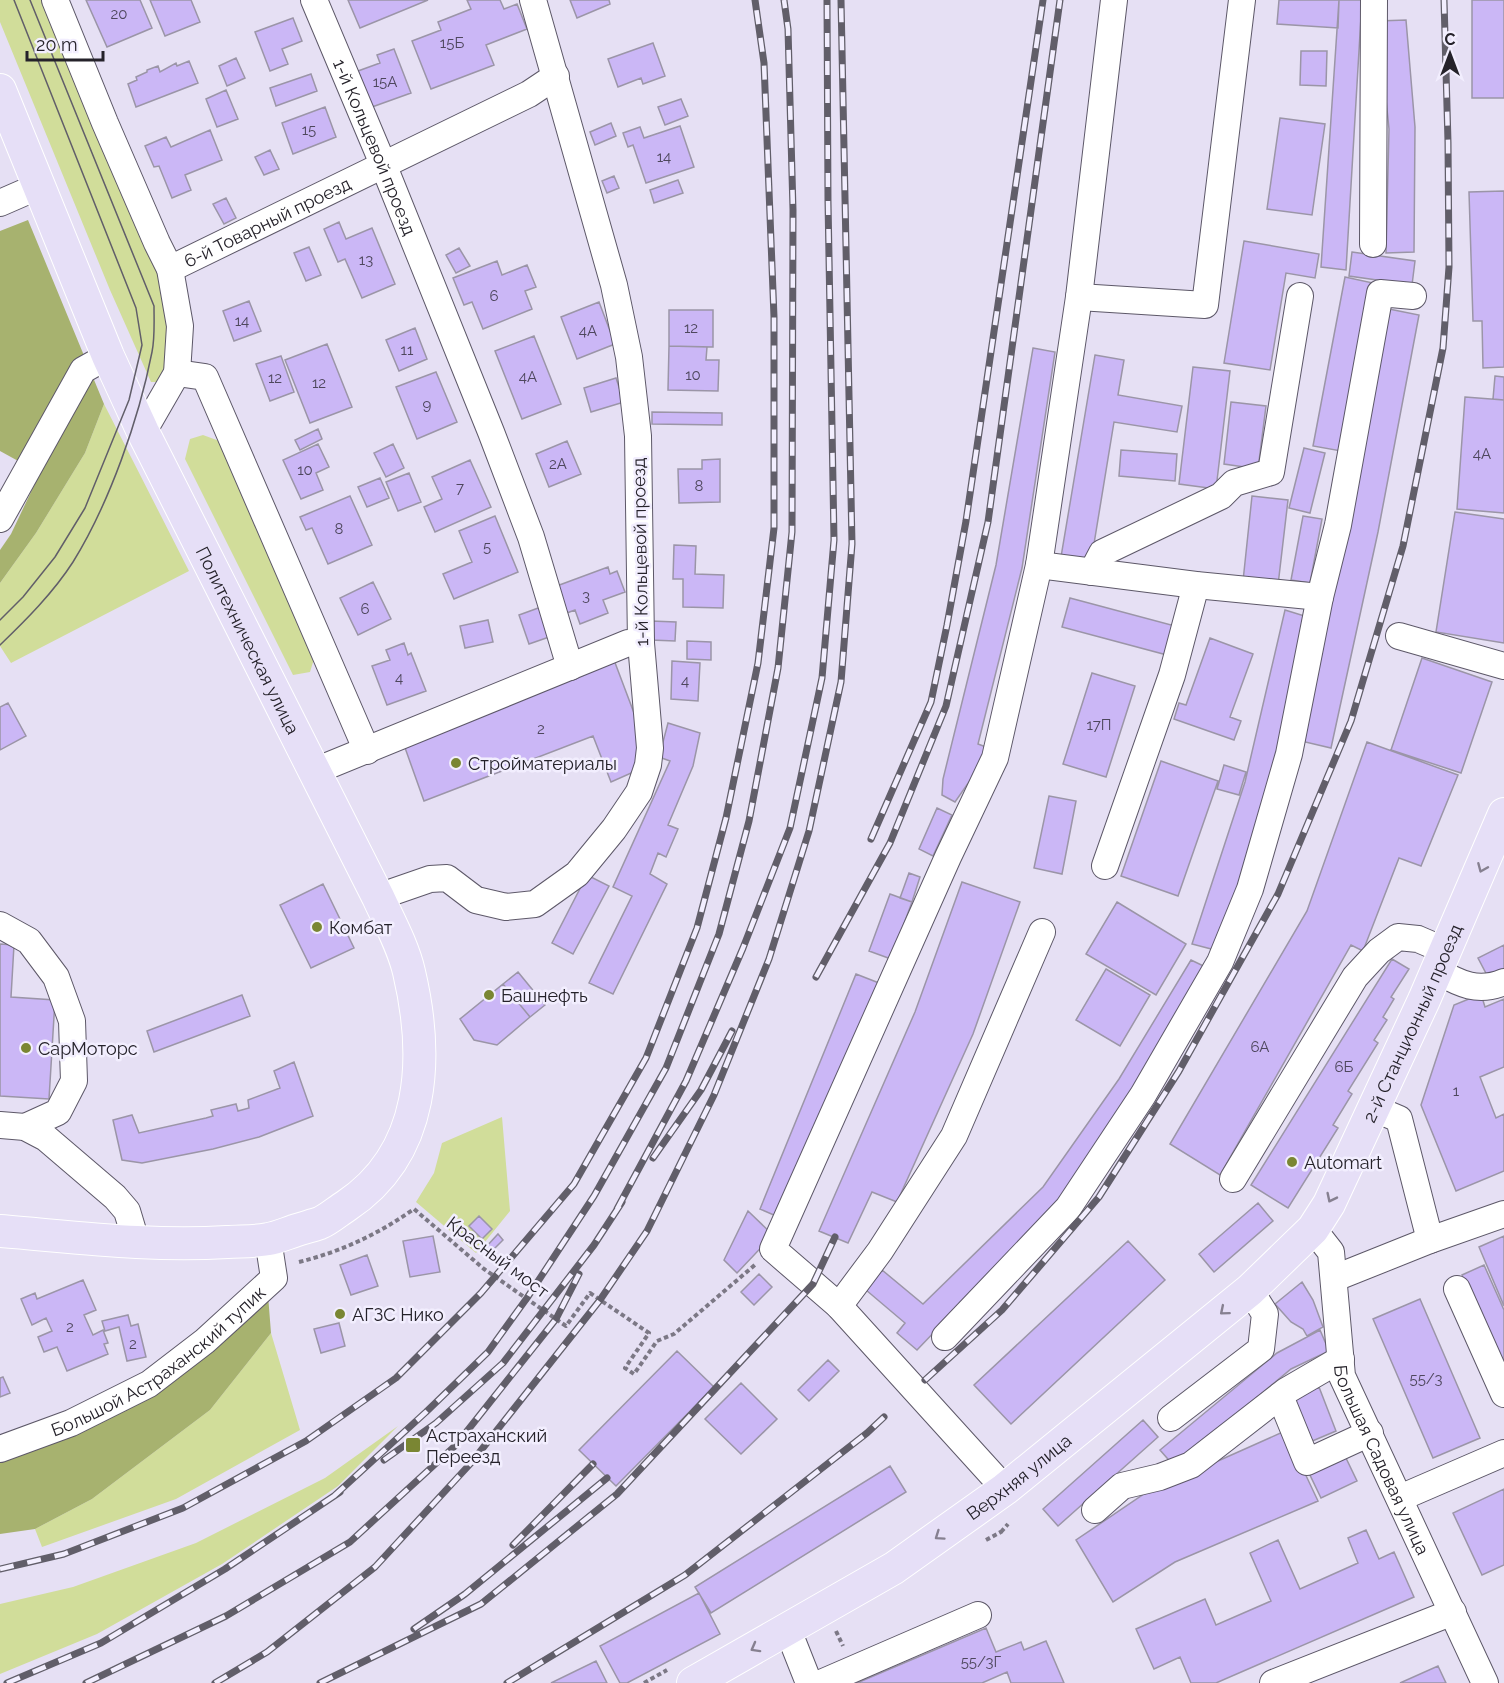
<svg xmlns="http://www.w3.org/2000/svg" width="1504" height="1683" viewBox="0 0 1504 1683" font-family="Raleway,sans-serif">
	<style>
		.green { fill: #d1dd9a }
		.forest { fill: #a7b26f }
		.building { fill: #cbb7f6; stroke: #9b95a7; stroke-width: 1.5 }
		.lines { fill: none; stroke-linecap: round; stroke-linejoin: round }
		.minor-casing { stroke: #5d5868; stroke-width: 28 }
		.major-casing { stroke: #fff; stroke-width: 34 }
		.path { stroke: #7c7885; stroke-width: 4; stroke-dasharray: 4.5 3; stroke-linecap: butt }
		.minor { stroke: #fff; stroke-width: 26 }
		.major { stroke: #e6dff7; stroke-width: 32 }
		.tram { stroke: #615e69; stroke-width: 1.5 }
		.rail-casing { stroke: #615e69; stroke-width: 7 }
		.rail { stroke: #f2eefe; stroke-width: 4.5; stroke-dasharray: 14; stroke-linecap: butt }
		.oneway { stroke: #868090 }
		.poi-dot { fill: #7a8633; stroke: #f2eefe; stroke-width: 2 }
		.labels { text-anchor: middle; dominant-baseline: central; stroke-width: 5; stroke-linejoin: round; paint-order: stroke }
		.number-label { font-size: 15px; fill: #4e475d }
		.street-label { font-size: 18px; fill: #25222a; stroke: #f2eefe }
		.poi-label { font-size: 18px; fill: #25222a; stroke: #f2eefe; text-anchor: start }
	</style>
	<rect width="100%" height="100%" fill="#e6e0f4"/>
	<path class="green" d="M0,0H42L94,127L161,279L168,330L166,364L157,382H151L110,290L0,22Z
		M104,404L189,571L11,663L0,646V583L36,533L85,453Z
		M203,435L222,442L314,659L310,672L293,675L185,459L190,439Z
		M502,1117L510,1211L476,1253L416,1202L434,1173L442,1143Z
		M271,1333L300,1430L176,1499L42,1547L35,1529L92,1499L210,1410Z
		M398,1426L338,1486L222,1564L97,1634L0,1674V1604L73,1587L196,1543L325,1478Z"/>
	<path class="forest" d="M28,220L104,404L85,453L36,533L0,583V550L11,534L40,473L0,451V231Z
		M268,1295L271,1333L210,1410L92,1499L35,1529L0,1534V1461L78,1431Z"/>
	<path class="building" d="M86,0H140L152,28L107,47Z
		M150,0H191L200,22L165,36Z
		M348,0H428L360,28Z
		M467,0H500L504,9L517,4L527,29L486,45L494,65L431,89L412,41L441,30L438,22L471,9Z
		M570,0H609L610,4L577,18Z
		M1279,0H1339L1338,28L1277,24Z
		M1339,0H1362L1346,270L1321,267Z
		M1472,0H1504V98H1472Z
		M293,18L302,41L282,49L288,64L270,71L255,32Z
		M1406,20L1415,127L1414,252L1386,253L1389,129L1378,21Z
		M653,43L665,76L643,84L641,78L618,87L608,59Z
		M394,49L411,93L372,107L358,71L380,63L377,55Z
		M1301,51H1327L1326,86L1300,85Z
		M236,58L245,78L227,86L219,66Z
		M189,61L198,83L136,107L128,84L137,80L136,77L147,72V70L158,66L160,72L176,63L177,66Z
		M311,74L317,91L276,106L270,88Z
		M226,90L238,119L217,127L206,99Z
		M681,99L688,116L665,125L658,107Z
		M325,107L336,137L293,154L282,123Z
		M1280,118L1325,124L1312,215L1267,209Z
		M611,123L616,136L595,145L590,132Z
		M680,126L694,167L646,183L633,145L628,147L623,133L640,127L644,138Z
		M210,130L222,160L185,175L191,190L172,198L159,166L154,167L145,146L166,137L171,147Z
		M270,150L279,169L264,175L255,157Z
		M614,176L619,188L607,193L602,181Z
		M678,180L683,193L654,203L650,190Z
		M1504,191V367L1483,368L1482,321H1473L1469,192Z
		M226,198L236,218L224,224L213,204Z
		M339,222L346,239L372,228L395,284L362,298L345,259L338,262L324,229Z
		M1244,241L1319,254L1315,278L1286,273L1270,370L1224,363Z
		M309,247L321,275L306,281L294,253Z
		M459,248L470,266L456,273L446,255Z
		M1352,252L1415,261L1412,285L1349,276Z
		M497,261L502,275L527,265L536,287L525,291L532,309L483,329L472,302L464,305L453,278Z
		M1345,277L1373,283L1341,451L1313,446Z
		M249,301L261,331L234,341L223,311Z
		M599,302L615,344L577,359L561,317Z
		M1389,309L1419,315L1378,532L1331,748L1301,741Z
		M669,310H713V347L669,346Z
		M415,328L427,359L399,371L386,340Z
		M534,336L561,404L522,419L495,351Z
		M327,344L352,407L310,423L285,360Z
		M669,346L707,347L706,360H719L718,391L668,390Z
		M1033,348L1055,352L1022,568L978,744L986,747L976,772L955,802L942,795L943,779L996,565Z
		M1095,355L1124,360L1118,395L1182,406L1177,432L1114,422L1091,562L1061,557Z
		M281,356L294,392L270,401L256,364Z
		M1193,367L1230,371L1216,489L1179,484Z
		M436,372L457,422L417,439L396,387Z
		M1495,376L1504,377V400L1493,399Z
		M616,378L624,402L591,412L584,388Z
		M1465,397L1504,400V513L1457,509Z
		M1231,402L1266,406L1258,469L1224,464Z
		M652,412L722,413V425L652,424Z
		M318,429L322,439L300,450L295,440Z
		M567,441L581,474L549,487L536,454Z
		M318,444L329,467L316,473L323,490L301,499L283,460Z
		M393,444L404,468L386,477L374,453Z
		M1304,448L1325,453L1310,513L1289,508Z
		M1121,450L1177,454L1175,481L1119,476Z
		M720,459V502L679,503L678,469H702V460Z
		M470,460L491,507L435,532L424,507L442,499L432,477Z
		M409,473L421,502L398,511L386,482Z
		M380,478L389,498L367,507L358,487Z
		M350,496L372,545L328,564L312,528L306,530L300,517Z
		M1252,496L1288,500L1278,585L1243,581Z
		M1455,512L1504,519V643L1436,632Z
		M495,516L518,572L454,599L443,574L472,562L459,531Z
		M1303,516L1322,519L1310,583L1291,580Z
		M674,545L696,546L695,574L724,575L723,608L683,607V579H673Z
		M608,567L610,574L617,571L625,592L603,600L608,613L580,624L575,610L564,614L554,587Z
		M373,582L391,619L358,635L340,598Z
		M1070,598L1175,626L1167,655L1062,627Z
		M541,607L552,636L529,644L519,615Z
		M1285,610L1311,618L1271,791L1219,951L1192,944L1245,782Z
		M488,620L493,642L465,648L460,626Z
		M651,621L676,622L675,641L651,640Z
		M1210,638L1253,654L1230,717L1241,721L1234,740L1174,719L1179,703L1186,705Z
		M687,641L711,642V660L687,659Z
		M404,643L408,655L411,653L426,691L387,705L372,666L390,660L386,650Z
		M1422,658L1492,682L1461,773L1391,750Z
		M614,660L637,721L638,770L611,782L593,736L424,801L404,745Z
		M672,661L700,663L698,701L671,699Z
		M1092,673L1135,686L1106,777L1063,764Z
		M8,703L26,736L0,750V707Z
		M668,723L700,733L693,766L668,825L678,829L666,857L658,853L650,874L667,884L613,994L589,983L632,896L613,887L670,761L659,757Z
		M1367,742L1458,775L1421,866L1399,858L1363,951L1351,945L1220,1175L1170,1144L1307,911Z
		M1161,761L1218,781L1178,896L1121,876Z
		M1224,765L1246,772L1239,795L1217,789Z
		M1049,796L1076,801L1062,874L1034,868Z
		M937,808L952,815L933,856L919,849Z
		M909,873L920,877L912,902L900,898Z
		M587,875L609,886L573,954L552,943Z
		M962,882L1020,902L973,1034L897,1202L872,1192L848,1243L819,1231L915,1012Z
		M323,884L354,948L311,968L280,905Z
		M890,894L912,902L891,959L869,951Z
		M1117,902L1186,944L1156,995L1086,954Z
		M0,944L14,945L11,997L55,1000L49,1099L0,1096Z
		M1504,945V972L1489,979L1478,958Z
		M1392,959L1409,969L1391,997L1394,999L1383,1017L1387,1020L1374,1040L1378,1043L1348,1091L1352,1094L1333,1125L1338,1128L1288,1208L1251,1185Z
		M1191,960L1212,970L1059,1202L917,1350L897,1333L905,1323L866,1290L882,1270L923,1304L1043,1187L1119,1079Z
		M1106,969L1150,995L1120,1046L1076,1020Z
		M518,972L545,1005L530,1017L503,984Z
		M856,974L879,983L783,1219L760,1209Z
		M503,984L530,1017L497,1045L474,1040L460,1019Z
		M1481,994L1485,1007L1504,999V1067L1480,1077L1496,1118L1504,1114V1171L1456,1191L1421,1105L1454,1005Z
		M242,995L250,1016L154,1052L147,1031Z
		M294,1062L313,1116L259,1137L213,1149L142,1163L122,1160L113,1120L132,1115L139,1133L206,1118L213,1116L211,1110L236,1104L238,1111L249,1108L248,1100L280,1088L274,1071Z
		M1258,1203L1273,1221L1214,1272L1199,1254Z
		M748,1211L773,1235L737,1273L724,1260Z
		M479,1216L492,1229L482,1239L469,1226Z
		M498,1234L503,1240L491,1252L486,1247Z
		M433,1236L440,1272L410,1277L403,1241Z
		M1504,1236V1306L1479,1247Z
		M1128,1241L1165,1280L1011,1424L974,1385Z
		M367,1255L378,1286L351,1295L340,1265Z
		M1484,1265L1504,1310V1373L1462,1275Z
		M759,1274L772,1287L754,1305L741,1292Z
		M83,1280L96,1310L84,1315L93,1335L103,1330L108,1343L104,1344L108,1354L67,1371L57,1347L44,1352L38,1337L52,1331L46,1318L32,1325L21,1299L35,1293L37,1299Z
		M1302,1282L1313,1300L1323,1327L1307,1336L1303,1329L1291,1322L1275,1304Z
		M1420,1299L1480,1438L1433,1458L1373,1319Z
		M128,1315L131,1326L138,1324L146,1357L127,1361L119,1327L105,1331L102,1321Z
		M339,1323L345,1346L321,1353L314,1329Z
		M1320,1330L1329,1351L1291,1369L1174,1466L1160,1450L1277,1353Z
		M677,1351L714,1387L616,1486L579,1450Z
		M828,1360L839,1371L809,1401L798,1390Z
		M3,1377L10,1393L0,1397V1378Z
		M741,1383L777,1419L741,1454L705,1419Z
		M1319,1387L1336,1431L1310,1442L1292,1398Z
		M1143,1420L1158,1437L1058,1526L1043,1509Z
		M1285,1431L1318,1501L1175,1562L1113,1602L1076,1540L1144,1494Z
		M1345,1456L1357,1481L1321,1498L1309,1473Z
		M890,1466L906,1492L711,1613L695,1587Z
		M1504,1489V1565L1482,1575L1453,1513Z
		M1366,1530L1379,1559L1394,1552L1414,1597L1216,1683H1191L1180,1657L1154,1669L1136,1629L1205,1599L1216,1625L1271,1601L1250,1553L1278,1540L1300,1589L1358,1563L1348,1538Z
		M699,1593L720,1634L627,1683H620L600,1646Z
		M986,1628L996,1652L1021,1642L1024,1650L1046,1641L1064,1683H1011L1007,1672L982,1683H857Z
		M596,1661L607,1683H551Z
		M1438,1666L1446,1683H1400Z"/>
	<g class="lines">
		<defs>
			<g id="minor">
				<path d="M55,0L105,123L157,243L170,269L180,326L177,373L143,432"/>
				<path id="s1" d="M314,0L383,164L491,432L531,537L570,667"/>
				<path d="M0,203L39,186"/>
				<path d="M1373,244L1374,0"/>
				<path id="s2" d="M170,269L529,94L556,76"/>
				<path d="M1079,297L1205,305L1242,0"/>
				<path d="M177,373L205,377L367,751"/>
				<path d="M0,519L83,370L108,356"/>
				<path d="M1039,565L1196,585L1320,597"/>
				<path d="M1092,572L1102,553L1221,496L1234,483L1271,472L1300,296"/>
				<path d="M1399,636L1504,666"/>
				<path d="M315,771L628,643H641"/>
				<path d="M1105,866L1172,675L1196,585"/>
				<path d="M378,897L430,879L447,878L476,900L506,907L535,904L577,874L614,829L639,792L648,765L650,748L641,643L638,436L629,357L614,285L533,0"/>
				<path d="M0,925L29,941L56,977L72,1021L74,1081L58,1112L25,1127"/>
				<path d="M1437,971C1460,984 1478,993 1504,982"/>
				<path d="M1373,1108L1399,1119L1430,1240"/>
				<path d="M0,1125L25,1127L46,1138L115,1197L127,1211L136,1241"/>
				<path d="M1233,1179L1355,977L1379,951L1398,937L1418,939L1446,951"/>
				<path id="s3" d="M1313,1229L1331,1252L1342,1376L1485,1683"/>
				<path d="M1335,1278L1430,1240L1504,1214"/>
				<path d="M1457,1289L1504,1394"/>
				<path d="M839,1306L880,1251L954,1136L1042,932"/>
				<path d="M945,1337L1068,1208L1143,1095L1220,962L1250,889L1289,754L1320,597L1338,525L1380,293L1413,296"/>
				<path d="M1280,1396L1307,1462L1370,1433"/>
				<path d="M1171,1418L1261,1349L1265,1314L1250,1290"/>
				<path id="s4" d="M0,1449L71,1423L149,1384L205,1341L274,1278L268,1239"/>
				<path d="M1005,1489L839,1306L773,1249L948,857L995,758L1039,565L1079,297L1114,0"/>
				<path d="M1400,1498L1504,1453"/>
				<path d="M1095,1510L1122,1486L1160,1477L1191,1465L1286,1391L1341,1359"/>
				<path d="M788,1630L809,1683"/>
				<path d="M821,1683L978,1615"/>
				<path d="M1273,1683L1453,1612"/>
			</g>
			<g id="major">
				<path id="s5" d="M0,90L108,356L143,432L378,897C389,921 403,946 409,972C429,1057 426,1153 346,1206C338,1211 329,1219 320,1223C311,1226 302,1228 294,1231C285,1234 276,1238 268,1239C255,1242 240,1241 227,1242C151,1247 75,1237 0,1231"/>
				<path id="s6" d="M693,1683L894,1568L1005,1489L1250,1290L1313,1229L1329,1204L1424,1000L1504,814"/>
			</g>
		</defs>
		<use href="#minor" class="minor-casing"/>
		<use href="#major" class="major-casing"/>
		<path class="path" d="M299,1262C343,1251 378,1234 414,1209L484,1269L566,1326L590,1293L649,1333L625,1368L634,1374L657,1341L674,1334L756,1264
			M1001,1532L1008,1524
			M986,1540L1001,1532L1000,1530
			M836,1631L843,1646
			M644,1683L667,1670"/>
		<use href="#minor" class="minor"/>
		<use href="#major" class="major"/>
		<path class="tram" d="M0,620L23,597L55,557L85,508L129,400L142,345L136,308L14,0
			M0,645C26,620 53,593 73,562C109,504 139,419 152,352C155,338 154,321 154,306L30,0"/>
		<defs>
			<path id="rail" d="M871,839L931,702L947,625L966,521L1043,0
				M816,977L890,843L946,706L988,522L1060,0
				M653,1158L701,1090L732,1031
				M617,1209L686,1081L743,948L790,828L822,678L834,540L828,201L827,0
				M925,1380L1002,1310L1099,1197L1179,1071L1278,894L1351,721L1403,546L1443,348L1449,267L1448,142L1444,0
				M384,1460L436,1423L503,1363L594,1245L622,1202
				M334,1496L426,1412L488,1352L527,1298L594,1196L666,1068L719,934L749,821L778,668L792,532L793,210L788,29L784,0
				M513,1545L593,1464
				M0,1569L64,1554L183,1508L306,1441L396,1378L481,1293L574,1184L646,1058L697,928L726,818L758,663L774,528V317L764,63L755,0
				M414,1629L465,1594L607,1478
				M7,1683L101,1643L225,1569L340,1492
				M86,1683L226,1616L350,1542L456,1445L556,1319L579,1274
				M215,1683L267,1652L375,1567L471,1463L600,1300L647,1231L714,1095L769,959L809,831L841,682L852,544L841,0
				M320,1683L481,1604L617,1494L813,1284L835,1237
				M507,1683L685,1575L867,1433L884,1417"/>
		</defs>
		<use href="#rail" class="rail-casing"/>
		<use href="#rail" class="rail"/>
	</g>
	<defs><path id="oneway-chevron" d="M-2-3.5L2.5 0L-2 3.5" fill="none" stroke-width="1.6" stroke-linecap="round" stroke-linejoin="round" transform="scale(1.5)"/></defs>
	<g class="oneway">
		<use href="#oneway-chevron" transform="translate(1482 868) rotate(113)"/>
		<use href="#oneway-chevron" transform="translate(1331 1198) rotate(116)"/>
		<use href="#oneway-chevron" transform="translate(1224 1311) rotate(140)"/>
		<use href="#oneway-chevron" transform="translate(939 1536) rotate(145)"/>
		<use href="#oneway-chevron" transform="translate(755 1648) rotate(151)"/>
	</g>
	<g class="poi-dot">
		<circle cx="456" cy="763" r="6"/>
		<circle cx="317" cy="927" r="6"/>
		<circle cx="489" cy="995" r="6"/>
		<circle cx="26" cy="1048" r="6"/>
		<circle cx="1292" cy="1162" r="6"/>
		<circle cx="340" cy="1314" r="6"/>
		<rect x="405" y="1437" width="16" height="16" rx="3"/>
	</g>
	<g class="labels">
		<g class="number-label">
			<text x="119" y="14">20</text>
			<text x="452" y="43">15Б</text>
			<text x="385" y="82">15А</text>
			<text x="309" y="130">15</text>
			<text x="664" y="157">14</text>
			<text x="366" y="260">13</text>
			<text x="494" y="296">6</text>
			<text x="242" y="321">14</text>
			<text x="691" y="328">12</text>
			<text x="588" y="331">4А</text>
			<text x="407" y="350">11</text>
			<text x="693" y="375">10</text>
			<text x="528" y="377">4А</text>
			<text x="275" y="378">12</text>
			<text x="319" y="383">12</text>
			<text x="427" y="405">9</text>
			<text x="1482" y="454">4А</text>
			<text x="558" y="464">2А</text>
			<text x="305" y="470">10</text>
			<text x="699" y="486">8</text>
			<text x="460" y="488">7</text>
			<text x="339" y="529">8</text>
			<text x="487" y="547">5</text>
			<text x="586" y="596">3</text>
			<text x="365" y="609">6</text>
			<text x="399" y="678">4</text>
			<text x="685" y="681">4</text>
			<text x="1099" y="725">17П</text>
			<text x="541" y="729">2</text>
			<text x="1260" y="1047">6А</text>
			<text x="1344" y="1067">6Б</text>
			<text x="1456" y="1091">1</text>
			<text x="70" y="1327">2</text>
			<text x="133" y="1344">2</text>
			<text x="1426" y="1379">55/3</text>
			<text x="981" y="1662">55/3Г</text>
		</g>
		<g class="street-label">
			<text stroke="none"><textPath href="#s1" startOffset="159">1-й Кольцевой проезд</textPath></text>
			<text stroke="none"><textPath href="#s2" startOffset="108">6-й Товарный проезд</textPath></text>
			<text transform="translate(640 552) rotate(-91)">1-й Кольцевой проезд</text>
			<text stroke="none"><textPath href="#s5" startOffset="604">Политехническая улица</textPath></text>
			<text stroke="none"><textPath href="#s6" startOffset="1000">2-й Станционный проезд</textPath></text>
			<text transform="translate(498 1257) rotate(37)">Красный мост</text>
			<text stroke="none"><textPath href="#s4" startOffset="183">Большой Астраханский тупик</textPath></text>
			<text stroke="none"><textPath href="#s3" startOffset="246">Большая Садовая улица</textPath></text>
			<text stroke="none"><textPath href="#s6" startOffset="386">Верхняя улица</textPath></text>
		</g>
		<g class="poi-label">
			<text x="468" y="763">Стройматериалы</text>
			<text x="329" y="927">Комбат</text>
			<text x="501" y="995">Башнефть</text>
			<text x="38" y="1048">СарМоторс</text>
			<text x="1304" y="1162">Automart</text>
			<text x="352" y="1314">АГЗС Нико</text>
			<text x="426" y="1435">Астраханский<tspan x="426" dy="21">Переезд</tspan></text>
		</g>
	</g>
	<g transform="translate(1450 54)" stroke="#f2eefe" stroke-width="4.5" paint-order="stroke">
	<path d="M0-4.5L10 22L0 15L-10 22Z" fill="#25222a"/>
	<text y="-9" font-size="16" font-weight="bold" text-anchor="middle" fill="#25222a">С</text>
	</g>
	<path d="M27 51v9h76v-9" fill="none" stroke="#25222a" stroke-width="3"/>
	<text x="36" y="51" font-size="18" fill="#25222a" stroke="#f2eefe" stroke-width="4.5" paint-order="stroke">20 m</text>
</svg>
